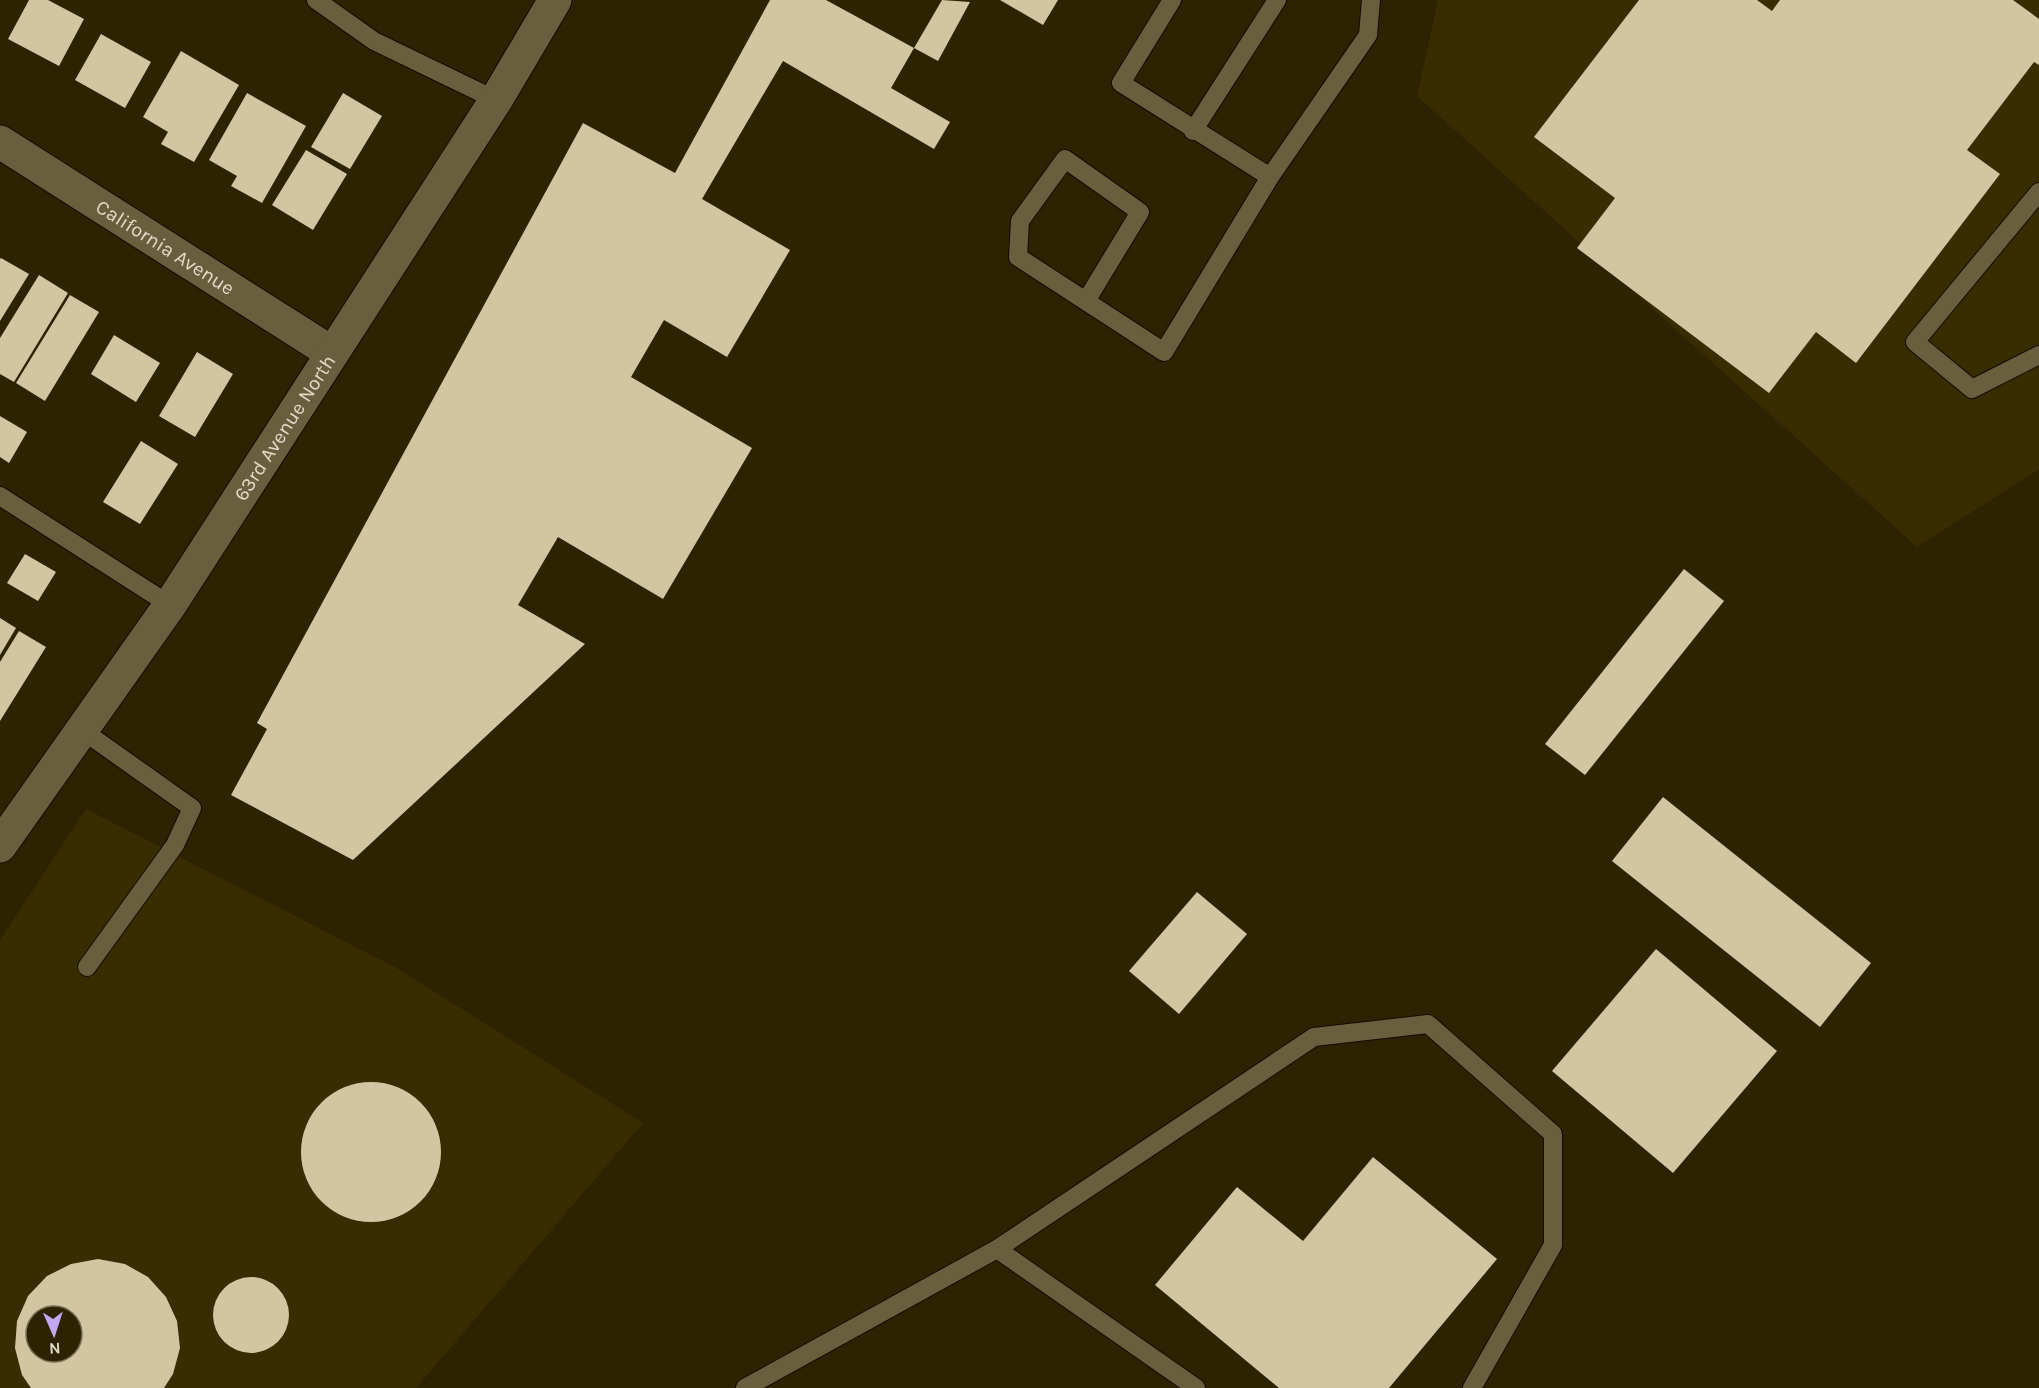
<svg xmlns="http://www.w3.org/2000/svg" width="2039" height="1388" font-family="Karla,sans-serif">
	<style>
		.built { fill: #382c01; fill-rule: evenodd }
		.building { fill: #d2c6a2; fill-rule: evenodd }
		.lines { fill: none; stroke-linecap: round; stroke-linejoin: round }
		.service-casing { stroke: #130c00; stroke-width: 20 }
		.minor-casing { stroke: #130c00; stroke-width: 35 }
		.tertiary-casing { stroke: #130c00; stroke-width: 35 }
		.service { stroke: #695e3e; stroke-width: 18 }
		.minor { stroke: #695e3e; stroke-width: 33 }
		.tertiary { stroke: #695e3e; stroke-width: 33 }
		.labels { text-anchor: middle; stroke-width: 6; stroke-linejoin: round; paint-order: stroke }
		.street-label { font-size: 20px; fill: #e0dac8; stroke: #2d2303 }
	</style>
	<rect width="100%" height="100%" fill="#2d2303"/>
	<!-- built -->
	<path class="built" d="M1438,0h601v469l-122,78 -500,-451z
		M86,809l309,158 248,156 -227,265h-416v-448zM36,1316h36v36h-36z"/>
	<!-- building -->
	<path class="building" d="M29,0h19l36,19 -25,47 -51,-27z
		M770,0h56l88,48 28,-48 28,2 -32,59 -24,-13 -23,40 59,34 -16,27 -151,-88 -81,138 88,51 -63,107 -63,-37 -33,57 121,71 -89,151 -105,-62 -40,68 67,39 -232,216 -122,-65 36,-66 -10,-6 326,-600 92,50z
		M1000,0h58l-15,25z
		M1639,0h118l15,11 8,-11h233l26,19v46l-5,-3 -67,88 33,24 -144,189 -40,-31 -47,61 -192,-145 38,-50 -81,-61z
		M101,34l50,28 -26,46 -50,-28z
		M181,51l58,34 -45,77 -33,-18 7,-12 -25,-15z
		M247,93l59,33 -44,77 -31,-17 6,-10 -28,-16z
		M343,93l39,23 -32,53 -39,-22z
		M306,150l41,24 -34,56 -41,-25z
		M1,258l28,16 -29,47v-62z
		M39,275l29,18 -54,89 -14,-8v-36z
		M70,295l29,17 -54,89 -29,-18z
		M114,335l46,28 -24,39 -45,-28z
		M197,352l36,22 -38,63 -36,-21z
		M0,416l27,16 -18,31 -9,-6z
		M141,441l37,23 -38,60 -37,-22z
		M25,554l31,18 -18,29 -31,-18z
		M1684,569l40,32 -139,174 -40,-31z
		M0,618l16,10 -16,27z
		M19,631l27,16 -46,74v-59z
		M1663,797l208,166 -51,64 -208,-166z
		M1197,892l50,42 -68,80 -50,-43z
		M1656,949l121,102 -104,122 -121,-102z
		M301 1152a70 70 0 1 1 140 0a70 70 0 1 1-140 0Z
		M1373,1157l124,102 -108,129h-110l-124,-103 82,-98 66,54z
		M98,1259l27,5 23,13 18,20 11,24 3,27 -7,26 -9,14h-133l-9,-13 -7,-27 2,-27 11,-25 19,-20 24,-12zM36,1316h36v36h-36z
		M213 1315a38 38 0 1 1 76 0a38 38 0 1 1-76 0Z"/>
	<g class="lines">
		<defs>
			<path id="service" d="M316,0l58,41 122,59
				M1172,0l-51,83 149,94 98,-142 3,-35
				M1193,131l84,-131
				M2039,192l-124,150 57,47 67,-34
				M1086,301l54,-89 -75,-53 -45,62 -2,36 146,95 106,-175
				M0,496l170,109
				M82,730l110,78 -17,37 -88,122
				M997,1249l199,139
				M745,1388l252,-139 317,-212 114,-13 125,110v111l-81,143"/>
			<g id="minor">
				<path id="s1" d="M0,142l332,211"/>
			</g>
			<g id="tertiary">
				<path id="s2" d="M0,846l170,-241 326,-505 59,-100"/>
			</g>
		</defs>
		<!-- service casing -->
		<use href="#service" class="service-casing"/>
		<!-- minor casing -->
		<use href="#minor" class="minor-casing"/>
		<!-- tertiary casing -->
		<use href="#tertiary" class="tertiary-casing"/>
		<!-- service -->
		<use href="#service" class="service"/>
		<!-- minor -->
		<use href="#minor" class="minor"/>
		<!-- tertiary -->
		<use href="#tertiary" class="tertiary"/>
	</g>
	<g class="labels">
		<!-- street labels -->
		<g class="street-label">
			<text dy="7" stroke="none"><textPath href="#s1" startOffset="196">California Avenue</textPath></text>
			<text dy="7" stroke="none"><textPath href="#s2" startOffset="506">63rd Avenue North</textPath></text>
		</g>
	</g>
	<!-- north arrow -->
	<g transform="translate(54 1334) rotate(177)"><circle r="28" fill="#2d2303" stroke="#756c52" stroke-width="1.5"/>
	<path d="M0-4.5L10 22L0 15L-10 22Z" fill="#c3a7f2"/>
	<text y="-9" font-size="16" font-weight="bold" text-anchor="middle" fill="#e0dac8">N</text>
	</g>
</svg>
